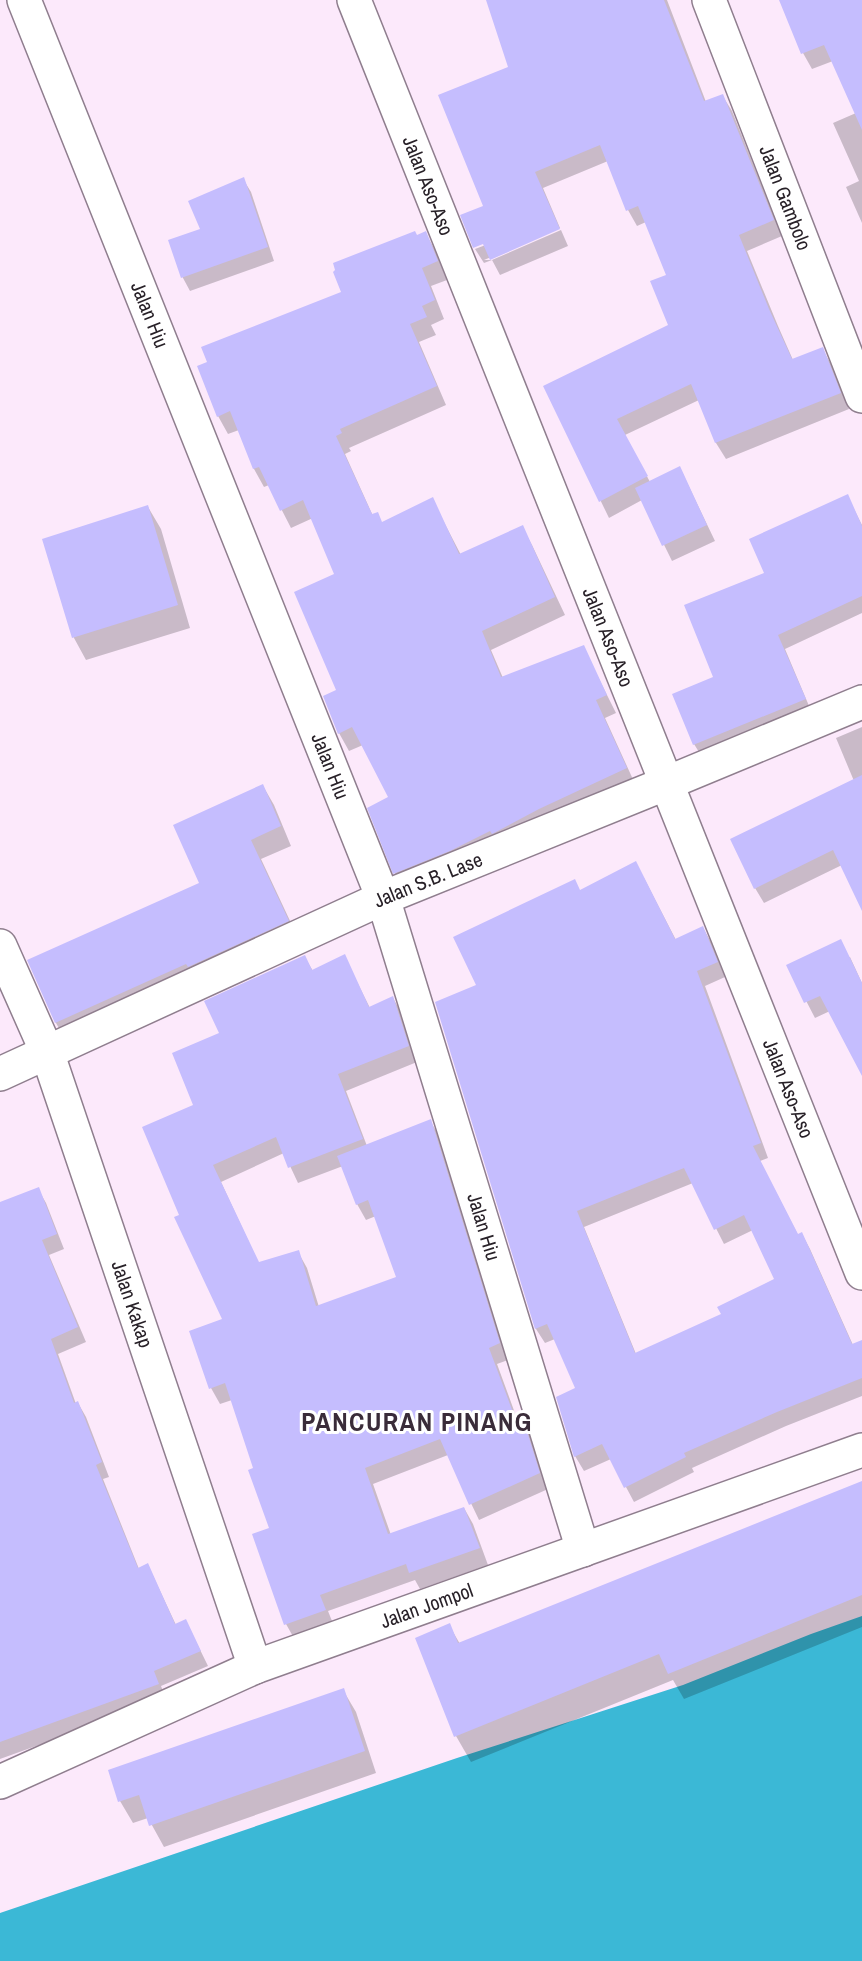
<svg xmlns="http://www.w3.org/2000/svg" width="862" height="1961" font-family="'Archivo Narrow',sans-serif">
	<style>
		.water { fill: #3bb8d6 }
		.shadow { fill: #0003; fill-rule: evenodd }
		.building { fill: #c5bdfe; fill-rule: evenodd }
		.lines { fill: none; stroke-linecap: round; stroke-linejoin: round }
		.minor-casing { stroke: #8f7e8e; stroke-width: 36 }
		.tertiary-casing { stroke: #8f7e8e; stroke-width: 36 }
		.minor { stroke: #fff; stroke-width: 33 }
		.tertiary { stroke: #fff; stroke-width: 33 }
		.labels { text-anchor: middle; stroke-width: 6; stroke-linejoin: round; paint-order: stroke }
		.street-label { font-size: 20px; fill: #282128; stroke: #fff }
		.district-label { font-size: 26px; font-weight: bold; letter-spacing: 1.5px; fill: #3a2c39; stroke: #fff }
	</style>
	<rect width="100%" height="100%" fill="#fce9fb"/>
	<!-- water -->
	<path class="water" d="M862,1616v345h-862v-48l457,-155 226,-73 128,-51z"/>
	<!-- shadow -->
	<path class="shadow" d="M500,0h167l39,102 16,-7 10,16 50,125 -35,15 31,75 15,34 29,-11 9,15 18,45 -123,50 -10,-16 -17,-43 -74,35 25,47 30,-14 35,73 -43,20 -30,-61 -33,18 -64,-132 125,-61 -2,-50 -22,-53 -9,4 -9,-16 -20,-49 -65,27 17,40 -76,32h8l-8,3 -9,-14 16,-6 -7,-37 25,-138z
		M781,0h81v223l-16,-36 13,-6 -26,-58 23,-10 -23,-52 -21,8 -9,-16z
		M243,179l8,13 23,69 -84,30 -7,-13 -13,-37 32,-11z
		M561,230l7,16 -68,29 -8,-15z
		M425,232l10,18 12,30 -16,6 13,33 -13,6 5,10 -17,7 27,63 -97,43 2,3 -6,3 28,62 9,7 50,-24 29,56 61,-28 10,18 33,70 -74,35 12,28 80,-31 33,66 -11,5 31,68 -231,105 -10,-18 -5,-75 -27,-53 -14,6 -10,-18 -3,-158 -23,-57 -22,10 -22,-43 -5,2 -10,-18 -15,-39 -11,4 -10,-18 125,-123 74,-57z
		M847,495l15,30v88l-77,36 27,64 -110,44 -8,-13 21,-66 51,-104z
		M148,507l13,22 29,99 -104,32 -12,-22 -30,-98z
		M862,727v68l-8,-14 -18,-43z
		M263,786l11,19 17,41 -30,13 38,81 -232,102 -11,-19 -27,-62 172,-78z
		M862,827v65l-20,-27 -78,38 -9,-15z
		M644,878l32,62 27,-12 8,14 14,35 -20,9 63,172 -8,3 38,74 4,-1 8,15 43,96 9,-4v55l-76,30 -94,42 2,4 -60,30 -23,-43 -27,12 -9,-15 -18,-59 20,-8 -22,-50 -10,4 -9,-14 -100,-326 42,-17 102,-95zM693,1183l31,61 29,-14 23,50 -53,35 -87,39 -52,-127z
		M304,956l9,15 31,-15 26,52 23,-10 9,16 15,48 -71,29 21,55 63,-25 10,16 68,223 -11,4 19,52 4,-2 10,16 18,59 -69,31 -31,-65 -75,29 18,51 73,-27 9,16 15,41 -68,24 -5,-9 -87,31 6,15 -39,14 -9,-16 -15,-95 -16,-60 -23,-69 -12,4 -9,-16 13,-68 -43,-104 14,-110 26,-72zM284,1153l14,30 45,-17 14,38 9,16 10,-4 22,62 -79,29 -12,-39 -9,-16 -39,12 -38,-82z
		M850,957l12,26v75l-32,-47 -15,7 -27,-52z
		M38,1189l8,14 18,46 -15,6 37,87 -28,12 18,50 2,-1 8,14 23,60 -6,2 36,90 9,-4 28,60 10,-4 22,45 -47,20 5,13 -166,60v-556z
		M862,1483v144l-178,72 -11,-19 -202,82 -15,-26 -7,-111 11,19z
		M343,1690l13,22 20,61 -212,74 -16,-29 -15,5 -13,-22z"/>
	<!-- building -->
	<path class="building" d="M486,0h178l40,101 19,-7 51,126 -35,15 30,74 23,50 31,-12 18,46 -126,50 -24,-59 -74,35 31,57 -49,26 -56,-116 125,-61 -18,-44 16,-6 -28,-69 -12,5 -26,-66 -65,27 25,57 -70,31 -7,-16 -10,4 -13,-33 23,-9 -45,-111 70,-28z
		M779,0h83v130l-38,-85 -23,9z
		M244,177l24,70 -87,31 -13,-38 32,-11 -12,-28z
		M415,231l2,4 9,-4 12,30 -16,7 13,32 -13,6 5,11 -17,7 27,62 -97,43 2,4 -6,3 36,78 6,-2 4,10 51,-25 26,57 64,-29 32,72 -73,34 19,46 83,-32 23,50 -11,5 31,68 -88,41 -47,25 -2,-3 -40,20 -57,23 -26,-66 21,-11 -36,-70 -14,7 -15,-38 13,-6 -42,-98 40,-18 -31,-74 -23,11 -21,-44 -6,2 -23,-58 -13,6 -20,-51 10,-4 -6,-15 140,-55 -8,-20 2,-2 -2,-7z
		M680,466l27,59 -45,21 -27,-58z
		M848,494l14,32v70l-84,39 28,64 -113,46 -21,-51 41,-17 -29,-72 80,-32 -15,-34z
		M148,505l30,100 -106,33 -30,-99z
		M862,775v136l-29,-61 -79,39 -24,-50z
		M263,784l18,42 -30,14 38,81 -101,46 -2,-3 -131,59 -28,-63 172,-77 -26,-58z
		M636,861l39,78 28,-13 15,36 -21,9 64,172 -8,3 45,88 4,-2 50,112 10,-4v38l-85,34 -93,41 2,4 -62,31 -22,-44 -28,13 -18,-60 19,-9 -28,-64 -12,5 -100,-327 41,-17 -23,-48 122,-58 5,11zM684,1168l30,62 30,-15 30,64 -57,28 4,7 -86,39 -58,-142z
		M841,939l21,44v93l-42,-80 -16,7 -18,-38z
		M345,954l24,53 24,-11 16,50 -71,28 25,65 -75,29 -12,-31 -63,28 46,97 40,-12 17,56 80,-29 -28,-77 -12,5 -19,-49 94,-37 69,224 -11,5 25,67 7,-3 19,61 -71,32 -29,-66 -75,29 23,66 76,-27 16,41 -71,25 -3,-9 -86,31 6,15 -42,15 -32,-91 17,-6 -21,-58 5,-2 -28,-85 -16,6 -20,-58 33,-12 -48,-102 5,-2 -37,-88 51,-22 -21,-52 47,-20 -15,-32 101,-46 7,15z
		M39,1187l18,47 -15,6 36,87 -27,12 23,64 4,-2 24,61 -6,3 42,103 10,-5 27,61 11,-5 15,32 -47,20 5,13 -159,58v-540z
		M862,1481v114l-194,79 -9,-20 -205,83 -39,-99 35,-15 8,20z
		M344,1688l21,63 -216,75 -10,-31 -21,7 -10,-32z"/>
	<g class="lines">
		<defs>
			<g id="minor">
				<path id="s1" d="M24,0l359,898 200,652"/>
				<path id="s2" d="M354,0l508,1273"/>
				<path id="s3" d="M709,0l153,396"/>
				<path id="s4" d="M0,946l47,106 208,615"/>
				<path id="s5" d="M0,1074l383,-176 284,-115 195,-81"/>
			</g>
			<g id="tertiary">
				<path id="s6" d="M0,1782l255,-115 607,-217"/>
			</g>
		</defs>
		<!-- minor casing -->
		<use href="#minor" class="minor-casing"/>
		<!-- tertiary casing -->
		<use href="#tertiary" class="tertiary-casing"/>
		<!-- minor -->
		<use href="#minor" class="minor"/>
		<!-- tertiary -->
		<use href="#tertiary" class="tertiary"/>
	</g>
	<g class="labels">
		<!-- street labels -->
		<g class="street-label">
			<text dy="7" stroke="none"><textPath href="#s2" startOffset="200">Jalan Aso-Aso</textPath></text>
			<text dy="7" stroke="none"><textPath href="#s3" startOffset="212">Jalan Gambolo</textPath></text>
			<text dy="7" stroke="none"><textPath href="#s1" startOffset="339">Jalan Hiu</textPath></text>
			<text dy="7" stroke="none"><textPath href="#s2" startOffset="686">Jalan Aso-Aso</textPath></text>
			<text dy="7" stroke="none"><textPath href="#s1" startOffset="825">Jalan Hiu</textPath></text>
			<text dy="7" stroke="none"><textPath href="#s5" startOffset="470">Jalan S.B. Lase</textPath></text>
			<text dy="7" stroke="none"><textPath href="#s2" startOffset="1172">Jalan Aso-Aso</textPath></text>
			<text dy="7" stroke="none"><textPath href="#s1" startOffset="1311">Jalan Hiu</textPath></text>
			<text dy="7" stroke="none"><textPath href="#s4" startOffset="382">Jalan Kakap</textPath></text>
			<text dy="7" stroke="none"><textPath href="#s6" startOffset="462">Jalan Jompol</textPath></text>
		</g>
		<!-- district labels -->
		<g class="district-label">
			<text x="417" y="1431">PANCURAN PINANG</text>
		</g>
	</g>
</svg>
